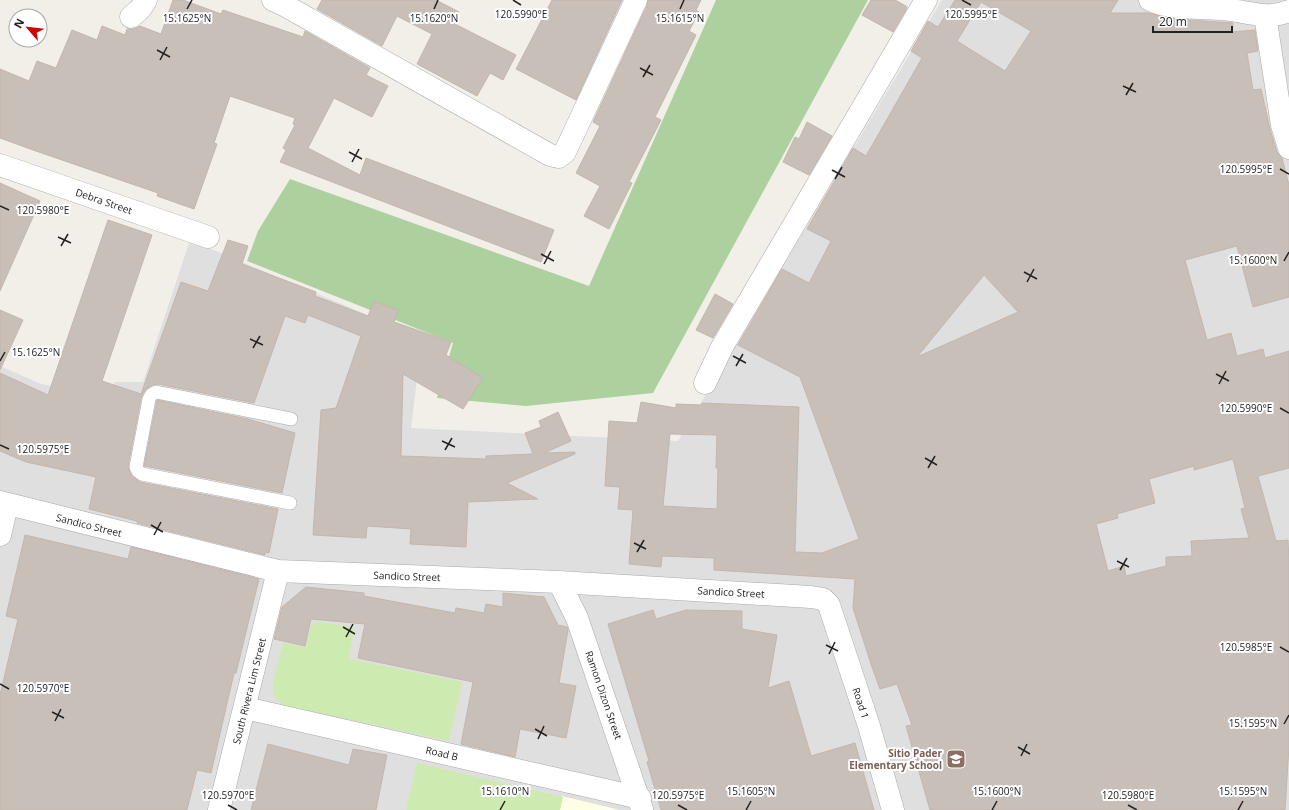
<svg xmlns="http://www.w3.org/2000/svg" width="1289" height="810" font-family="'Open Sans',sans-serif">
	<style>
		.residential { fill: #e0dfdf }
		.education { fill: #ffffe5 }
		.grass { fill: #cdebb0 }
		.forest { fill: #add19e }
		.building { fill: #c7bfb8; stroke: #c4b6ab; fill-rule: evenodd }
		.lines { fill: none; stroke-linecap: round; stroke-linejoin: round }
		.lane-casing { stroke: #a9a9a9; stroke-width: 14 }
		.street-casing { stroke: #a9a9a9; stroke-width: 23 }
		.lane { stroke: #fff; stroke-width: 13 }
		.street { stroke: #fff; stroke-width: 22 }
		.ticks { fill: none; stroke: #222; stroke-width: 1.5 }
		.labels { text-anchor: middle; stroke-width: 4; stroke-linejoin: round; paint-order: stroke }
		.street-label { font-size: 10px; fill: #222; stroke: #fff }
		.education-label { font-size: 10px; font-weight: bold; fill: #785e54; stroke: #fff; text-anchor: end }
		.ticks-label { font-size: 10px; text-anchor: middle; fill: #222; stroke: #fff; stroke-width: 4; stroke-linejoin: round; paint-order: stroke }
	</style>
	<rect width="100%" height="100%" fill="#f2efe9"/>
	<!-- residential -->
	<path class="residential" d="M942,0h347v810h-1289v-444l41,18 70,14 3,-16h29l47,-142 232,98 -11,90 267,13z"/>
	<!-- education -->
	<path class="education" d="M562,796l58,14h-61z"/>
	<!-- grass -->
	<path class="grass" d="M318,622l36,5 -5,32 113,23 -13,59 -163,-35c-5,-3 -10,-6 -12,-11 -4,-9 6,-41 9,-52l23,4 5,-22z
		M417,763l146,34 -3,13h-154z"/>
	<!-- forest -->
	<path class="forest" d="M716,0h152l-215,393 -127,13 -89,-8 16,-55 -206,-82 11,-30 32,-52 299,107z"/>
	<!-- building -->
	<path class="building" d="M173,0h10l38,14 2,-4 80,27 2,-6 65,37 -4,7 22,11 -16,31 -38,-19 -26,50 52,27 6,-17 188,72 -13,32 -261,-100 6,-12 -3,-2 12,-23 -2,-1 2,-6 -65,-22 -16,47 3,1 -23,65 -37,-13 1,-3 -125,-43 -33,-12v-69l29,12 8,-20 19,7 16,-38 25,10 5,-14 23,9 2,-6h7l6,-3 21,8z
		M322,0h114l23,12 -6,11 63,32 -13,25 -13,-7 -13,23 -60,-32 15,-30 -35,-18 -15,30 -65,-37z
		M552,0h70l-46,100 -60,-31z
		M648,0h53l-5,10 3,2 -10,19 7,4 -41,82 6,3 -32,62 3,1 -23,46 -25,-13 16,-30 -24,-13 24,-47 -7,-4 54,-117z
		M871,0h24l11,6 1,2 -14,24 -31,-17z
		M955,0h163l-8,13h38l27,6 58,4 -1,9 23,-2 3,21 -11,2 6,37 8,-1 9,40 7,23 5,6 7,27v112l-36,10 -16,-61 -52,14 22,80 24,-7 6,23 26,-7 2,9 24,-7v117l-31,8 18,65 12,-1 1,21v185l-4,64h-355l-24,-84 6,-1 -15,-41 -17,5 -8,-22 -19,-59 2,-29 -141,-9v-12l-52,-2 -1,11 -32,-3 4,-54 -15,-1 2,-22 -15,-1 4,-65 28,2 4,-21 35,6v-4l26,1v-2l97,4 -4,145 27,1 37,-14 -59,-162 -62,-32 44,-76 27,14 22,-42 -24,-12 46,-81 13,8 56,-98 -11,-7 17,-30 10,6zM981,2l50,29 -26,40 -48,-30zM984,275l34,37 -101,45zM670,434l47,1 -1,33h2l-1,41 -54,-3zM1233,459l12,49 -4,1 8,29 -58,3 1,15 -26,1v9l-40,10 -2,-10 -16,5 -12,-47 22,-6 -1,-4 38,-11 -6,-24 45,-13v4z
		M807,122l25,14 -23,39 -26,-13 12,-25 4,2z
		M0,183l40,18 -40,90z
		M108,220l44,15 -50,146 39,13 40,-112 27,9 20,-51 20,6 -6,18 74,28 -1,4 53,20 6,-15 24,9 -4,12 57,20 -5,13 37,23 -20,31 -60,-35 -2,82 85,3v-3l47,-2 -8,-21 16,-6 -2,-6 19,-9 13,29 -27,12 31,-1v2l-68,29 31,16 -70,3 -2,45 -56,-3 1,-15 -44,-3 -1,12 -53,-3 8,-125 15,-2 25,-72 -53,-21 -3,8 -20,-7 -31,87 -96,-19 -6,1 -7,5 -4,8 -13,68 3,9 9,7 138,27 -9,44 -4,-1v3l-128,-32v-2l-48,-12 7,-32 -70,-15 -26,-11v-78l48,22z
		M715,294l18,10 -20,34 -17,-8z
		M0,310l23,10 -23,50z
		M157,400l91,19 47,14 -13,60 -137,-27h-1z
		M25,535l103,24 3,-12 128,32 -23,94h-2l-23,100 -14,-3 -10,40h-187v-115l18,-76 -12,-3z
		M306,587l58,6v3l91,17 1,-5 28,5 2,-9 17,3v-14l41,4 14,28 9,2 1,3 -9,53 17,3 -10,52 -46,-9 -5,28 -54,-13 12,-62 -115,-24 7,-34 -54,-5 -6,27 -31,-7 8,-32z
		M653,610l3,9 30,-9 56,1v18l35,6 -9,53 21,-7 22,75 44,-13 19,67h-213l-14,-48 2,-1 -8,-27 -33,-110z
		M268,744l81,21 4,-16 34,6 -11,55h-125z"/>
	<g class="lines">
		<defs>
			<path id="lane" d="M290,503l-148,-29 -4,-3 -2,-4 13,-68 3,-5 4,-2 135,27"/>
			<path id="street" d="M273,0l11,5 266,150 9,2 6,-5 71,-152
				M1150,0c22,10 49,7 71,9 15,1 29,5 43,6 9,1 17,-1 25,-4
				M1265,15l17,110 7,23
				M131,17l10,-9 5,-8
				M0,165l208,72
				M705,383l17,-36 204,-347
				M0,502l278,69 281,11 252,15 12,2 6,6 40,121 24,84
				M0,535l7,-30
				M559,582l18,36 65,191
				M245,708l395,90
				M219,810l59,-239"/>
		</defs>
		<!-- lane casing -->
		<use href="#lane" class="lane-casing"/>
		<!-- street casing -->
		<use href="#street" class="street-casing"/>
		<!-- lane -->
		<use href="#lane" class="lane"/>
		<!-- street -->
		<use href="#street" class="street"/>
	</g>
	<!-- ticks -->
	<path class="ticks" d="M513,0l8,5M962,0l9,5M187,9l5,-9M434,9l4,-9M680,9l4,-9M157,50l13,7M160,60l7,-13M640,68l13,7M643,77l7,-12M1123,86l13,6M1126,95l7,-12M349,152l13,7M352,162l7,-13M1280,169l9,5M832,170l13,7M835,179l7,-12M0,206l9,4M58,237l13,6M61,246l7,-12M541,254l13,7M1284,261l5,-9M544,264l7,-13M1024,272l13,7M1027,282l7,-13M250,339l13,6M253,348l7,-12M733,356l13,7M0,361l5,-9M736,366l7,-12M1216,374l13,7M1219,384l7,-13M1280,408l9,5M442,441l13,6M0,445l9,4M445,450l7,-12M925,458l12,7M928,468l7,-12M151,525l12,7M154,535l7,-13M634,543l12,6M637,552l7,-12M1117,561l12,6M1120,570l7,-12M343,627l12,7M346,637l7,-13M826,645l12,6M1280,647l9,5M829,654l6,-12M0,684l9,5M52,712l12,6M55,721l6,-12M1284,724l5,-9M535,729l12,7M538,739l6,-13M1018,747l12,7M1021,756l6,-12M228,805l9,5M678,805l9,5M1128,805l9,5M500,810l5,-9M746,810l5,-9M992,810l5,-9M1238,810l5,-9"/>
	<!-- icons -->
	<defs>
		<symbol id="school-square" viewBox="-11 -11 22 22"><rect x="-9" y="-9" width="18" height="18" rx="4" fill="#8d6e63" stroke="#fff"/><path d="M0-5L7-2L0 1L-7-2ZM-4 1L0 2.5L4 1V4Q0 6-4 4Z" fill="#fff"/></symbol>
	</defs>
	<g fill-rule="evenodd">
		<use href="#school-square" x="945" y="748" width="22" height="22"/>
	</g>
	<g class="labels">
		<!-- street labels -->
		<g class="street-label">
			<text transform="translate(104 201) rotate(19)" y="4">Debra Street</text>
			<text transform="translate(89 525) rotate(14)" y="4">Sandico Street</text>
			<text transform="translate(407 576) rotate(2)" y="4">Sandico Street</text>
			<text transform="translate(731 592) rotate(3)" y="4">Sandico Street</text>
			<text transform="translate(249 691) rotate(-76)" y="4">South Rivera Lim Street</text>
			<text transform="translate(604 695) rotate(71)" y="4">Ramon Dizon Street</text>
			<text transform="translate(861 703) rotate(72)" y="4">Road 1</text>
			<text transform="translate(442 753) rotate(13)" y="4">Road B</text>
		</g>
		<!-- education labels -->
		<g class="education-label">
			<text x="942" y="757">Sitio Pader<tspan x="942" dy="12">Elementary School</tspan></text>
		</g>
	</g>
	<g class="ticks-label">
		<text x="521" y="18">120.5990°E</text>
		<text x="971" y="18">120.5995°E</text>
		<text x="187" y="22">15.1625°N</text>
		<text x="434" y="22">15.1620°N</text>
		<text x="680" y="22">15.1615°N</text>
		<text x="1246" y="173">120.5995°E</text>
		<text x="43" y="214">120.5980°E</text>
		<text x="1253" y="264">15.1600°N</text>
		<text x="36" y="356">15.1625°N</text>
		<text x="1246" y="412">120.5990°E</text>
		<text x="43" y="453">120.5975°E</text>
		<text x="1246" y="651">120.5985°E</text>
		<text x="43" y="692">120.5970°E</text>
		<text x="1253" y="727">15.1595°N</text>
		<text x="505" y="795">15.1610°N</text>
		<text x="751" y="795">15.1605°N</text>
		<text x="997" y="795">15.1600°N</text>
		<text x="1243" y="795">15.1595°N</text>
		<text x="228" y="799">120.5970°E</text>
		<text x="678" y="799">120.5975°E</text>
		<text x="1128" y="799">120.5980°E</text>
	</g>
	<!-- north arrow -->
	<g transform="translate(28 28) rotate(298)"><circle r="19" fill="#ffffff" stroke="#a7a7a7"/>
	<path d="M0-3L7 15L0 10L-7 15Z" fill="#d40000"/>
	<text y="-6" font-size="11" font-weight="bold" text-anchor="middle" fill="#222222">N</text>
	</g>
	<!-- scale -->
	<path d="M1153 26v6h79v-6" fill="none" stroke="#222222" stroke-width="2"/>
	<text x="1159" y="26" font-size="12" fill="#222222" stroke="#ffffff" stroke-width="3" paint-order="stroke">20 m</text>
</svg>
